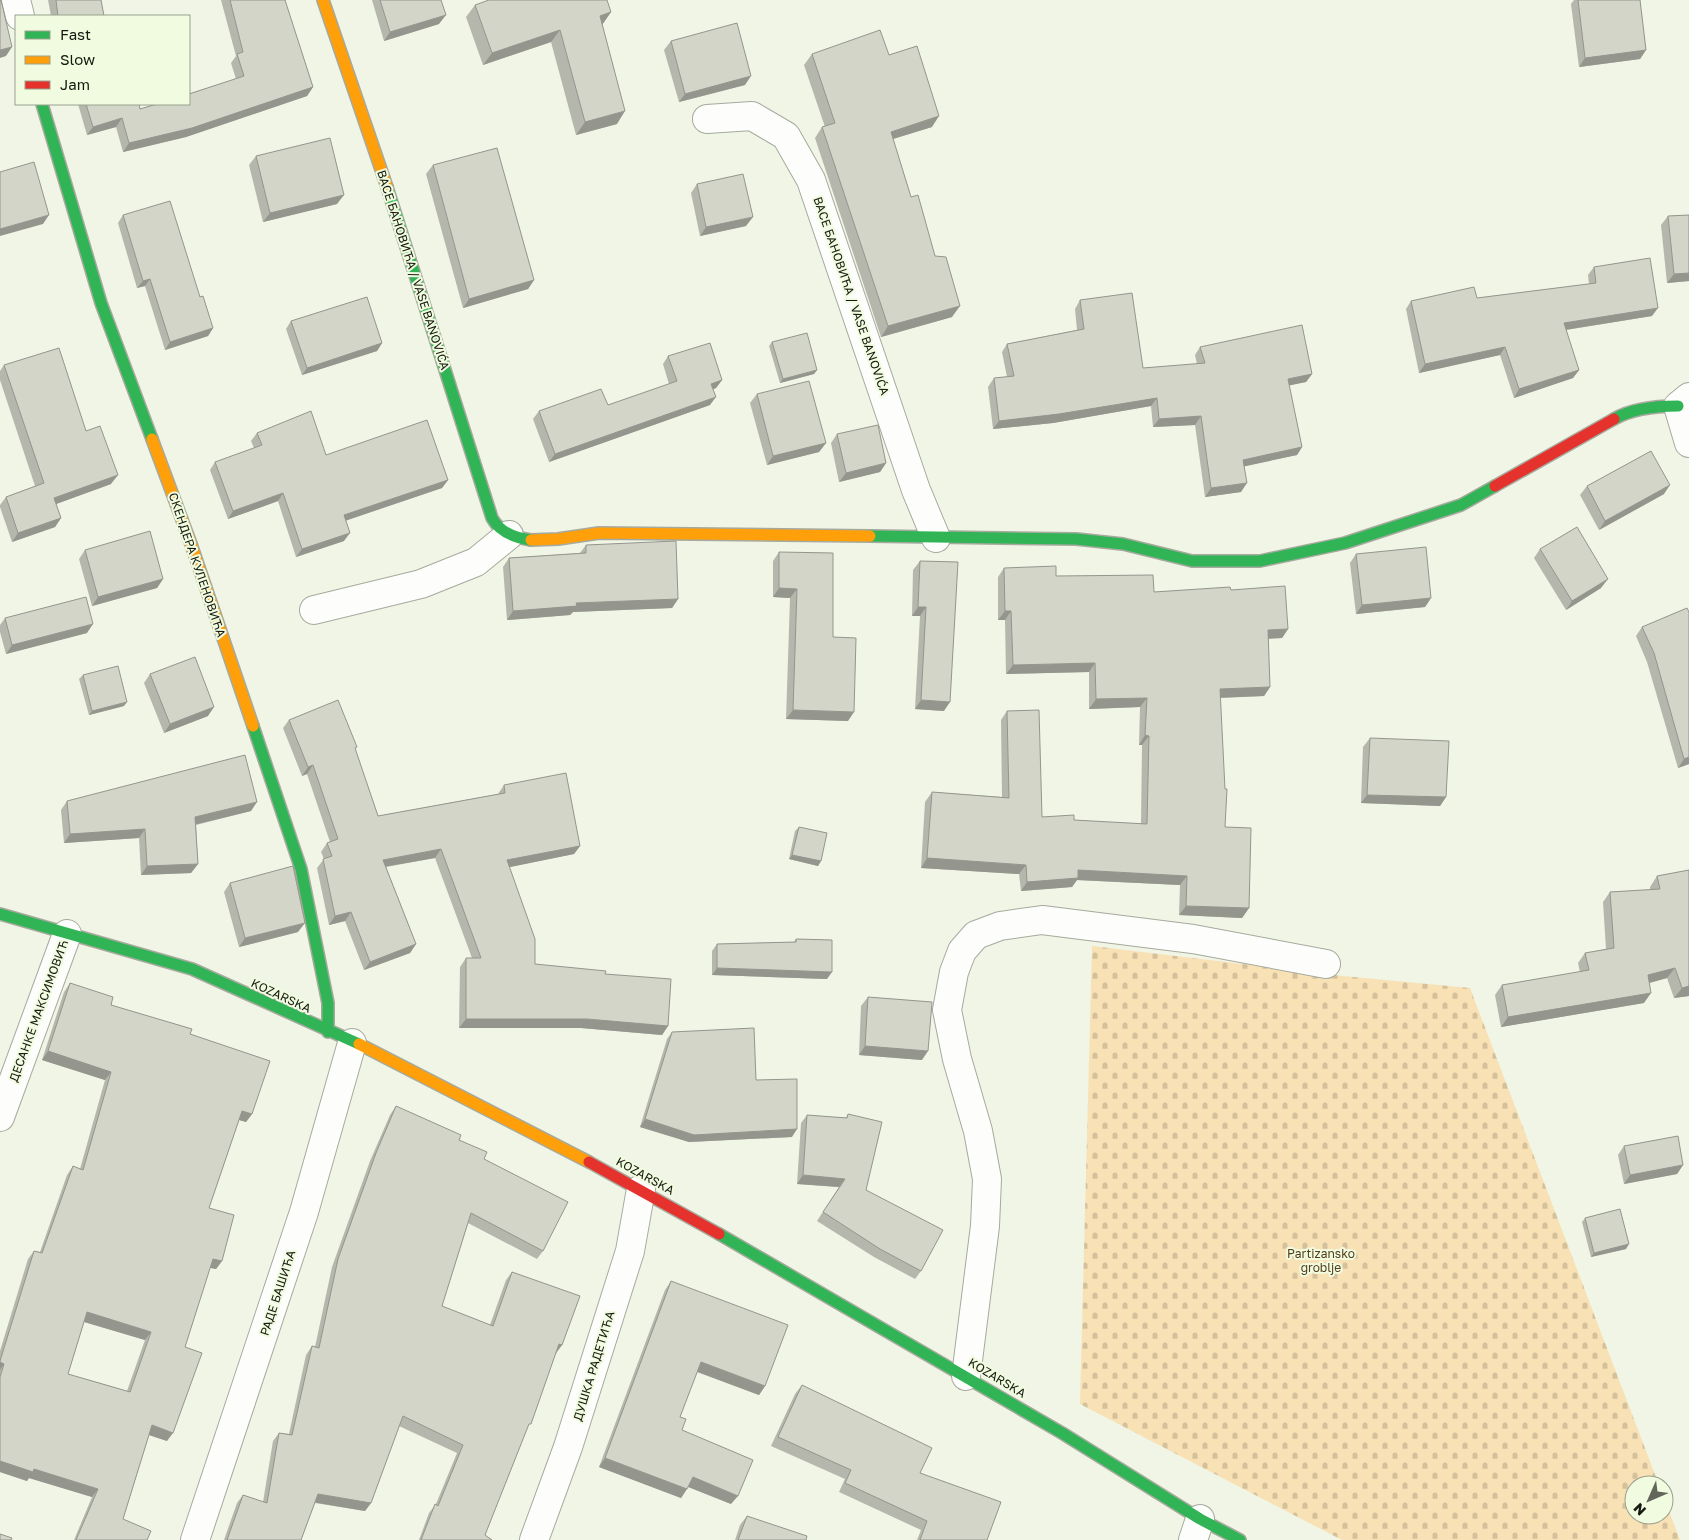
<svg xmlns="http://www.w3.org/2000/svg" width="1689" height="1540" font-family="'Golos Text',sans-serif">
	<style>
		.cemetery { fill: url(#cemetery-stones) }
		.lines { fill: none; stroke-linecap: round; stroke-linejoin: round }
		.street-casing { stroke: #a6aa9e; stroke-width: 30 }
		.fast-casing { stroke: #a6aa9e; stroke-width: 14 }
		.slow-casing { stroke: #a6aa9e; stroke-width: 14 }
		.jam-casing { stroke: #a6aa9e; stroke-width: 14 }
		.street { stroke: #fdfefb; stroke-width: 28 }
		.fast { stroke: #30b455; stroke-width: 11 }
		.slow { stroke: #ff9f0a; stroke-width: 11 }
		.jam { stroke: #e5322d; stroke-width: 11 }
		.wall { fill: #b5b7ad; fill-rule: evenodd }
		.shaded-wall { fill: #94958d }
		.building { fill: #d3d5c9; stroke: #94958d; fill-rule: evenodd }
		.labels { text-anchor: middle; stroke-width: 4; stroke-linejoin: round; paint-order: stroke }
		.street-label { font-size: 12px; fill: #161910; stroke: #f1fbe0 }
		.park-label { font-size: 12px; fill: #533d1a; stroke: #f1fbe0 }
	</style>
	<defs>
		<pattern id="cemetery-stones" width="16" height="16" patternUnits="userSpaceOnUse" patternTransform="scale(1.25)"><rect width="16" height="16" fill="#f8e1b5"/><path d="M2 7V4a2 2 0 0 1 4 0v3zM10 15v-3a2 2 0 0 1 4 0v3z" fill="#d4c09b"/></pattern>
	</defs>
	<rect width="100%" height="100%" fill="#f0f5e6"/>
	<!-- cemetery -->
	<path class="cemetery" d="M1092,946l251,30 127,12 189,497h-25v30h30v-17l16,42h-338l-262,-136z"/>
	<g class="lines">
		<defs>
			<path id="street" d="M16,0l4,16
				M707,119l45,-3 34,20 25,44 105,310 20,48
				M1689,397l-11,9 11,37
				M314,610l107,-26 55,-22 33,-27
				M0,1117l67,-183
				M966,1376l19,-150 2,-47 -9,-48 -21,-72 -10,-49 7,-38 8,-21 14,-16 24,-9 42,-6 151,19 133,25
				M195,1540l109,-328 48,-169
				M534,1540l34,-93 62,-196 11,-62
				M1193,1540l7,-21"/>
			<path id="fast" d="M42,104l59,199 51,136
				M387,187l105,331c8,15 24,20 39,22
				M1614,419c19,-11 43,-13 64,-13
				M870,536l206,3 47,5 69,17h68l85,-18 116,-38 34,-19
				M253,726l48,143 27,134v29
				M0,914l192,55 167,75
				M719,1234l343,199 138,86 40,21"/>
			<path id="slow" d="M323,0l64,187
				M152,439l39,105 62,182
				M531,540l27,-1 41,-6 271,3
				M359,1044l230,118"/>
			<path id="jam" d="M1495,486l119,-67
				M589,1162l130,72"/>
		</defs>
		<!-- street casing -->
		<use href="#street" class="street-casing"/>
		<!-- fast casing -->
		<use href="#fast" class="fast-casing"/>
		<!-- slow casing -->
		<use href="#slow" class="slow-casing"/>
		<!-- jam casing -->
		<use href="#jam" class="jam-casing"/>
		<!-- street -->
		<use href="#street" class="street"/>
		<!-- fast -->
		<use href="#fast" class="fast"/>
		<!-- slow -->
		<use href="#slow" class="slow"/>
		<!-- jam -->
		<use href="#jam" class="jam"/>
	</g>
	<!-- wall -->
	<path class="wall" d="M48,0h53l3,16h-53z
		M221,0h65l-1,1 28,86 -6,9 -121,41 -63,15 -7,-25 -29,8 -9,-31h61l1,5 96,-30 -5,-16 5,-7z
		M372,0h69l-2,24 -55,17z
		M1574,0h66l6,50 -6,9 -61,8 -8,-63z
		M475,5l136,7 -9,13 15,99 -41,11 -25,-93 -68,23 -17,-48z
		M671,41l74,44 -66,17 -15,-52z
		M812,54l77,1 43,72 -39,12 18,58 24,59 17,61 -71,20 -66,-199 7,-11h3l-21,-62z
		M256,156l81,48 -74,18 -14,-57z
		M433,165l101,115 -6,9 -65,19 -37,-134z
		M697,184l49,42 -46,10 -9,-43z
		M123,215l77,82 13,31 -5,8 -43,14 -20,-64 -8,2 -19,-65z
		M1689,215v66l-22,2 -6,-58 7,-9z
		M1594,267l58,49 -86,14 13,40 -6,8 -59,20 -14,-43 -81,18 -13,-64 5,-8 66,-3 112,-14 -1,-9z
		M1080,300l63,68 54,-4 -2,-9 5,-8 112,27 -6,8 -17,3 13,62 -5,8 -53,11 -3,26 -36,5 -10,-72 -42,2 -2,-21 -98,17 -60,6 -5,-42 6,-9 13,-1 -5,-25 5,-8 70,-14 -2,-21z
		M291,321l91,22 -5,8 -75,24 -16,-46z
		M772,342l45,28 -3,4 -34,9 -11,-37z
		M668,356l54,24 -6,8 -3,1 -3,16 -161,57 -16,-43 6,-8 69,-6 61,-21 -6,-20z
		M4,365l82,66 25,53 -55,20 5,14 -6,9 -43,15 -12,-35v-2l6,-8 29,-11 -35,-106v-9z
		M757,394l69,49 -7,9 -52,13 -17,-62z
		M257,433l69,22 122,25 -6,8 -96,32 -2,21 -48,16 -18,-56 -50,18 -18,-49 5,-8 39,-14 -3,-7z
		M837,434l49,29 -6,9 -41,10 -8,-39z
		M1587,486l77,8 -65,36 -19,-35z
		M586,545l92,54 -6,9 -99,4 -3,3 -63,5 -4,-53 6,-9 71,-5z
		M1540,549l61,39 -35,22 -32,-52z
		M85,550l78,29 -6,9 -65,18 -13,-47z
		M779,552l54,85 15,84 -62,-2 4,-121 -17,-1v-36z
		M1356,554l75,44 -6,9 -69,7 -6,-51z
		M920,561l24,150 -29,-2 5,-93h-8l1,-46z
		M1004,568l150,24 77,-2 57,39 -6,9 -14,1 2,48 -6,9 -44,2 5,129 24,81 -7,10 -63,-3 1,-30 -103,-5 -5,7 -51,4 -2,-17 -98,-6 4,-66 7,-10 70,5 -1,-77 6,-9 35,106 32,3 67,4 1,-79h-3l1,-38 -51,2v-37l-83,2 -1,-54h-7v-43z
		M1689,612v152l-11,4 -31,-106 -11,-26 6,-9z
		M5,618l82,15 -81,21 -6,-22v-7z
		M150,674l58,42 -44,17 -20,-50z
		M83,675l41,31 -35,9 -10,-36z
		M289,720l66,30 23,66 120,-22 6,-9 76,61 -6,8 -65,13 26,97 70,10 63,52 -6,9 -81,-7h-122l1,-61 6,-9h6l-37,-100 -49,9 30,77 -6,9 -46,17 -19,-49 -16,4 -12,-57 7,-9 -3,-7 6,-9 3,-1 -23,-68 -5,2 -19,-48z
		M1370,738l76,59 -6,9 -79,-3 2,-56z
		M67,801l184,10 -55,14 2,39 -7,9 -50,2 -2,-37 -75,5 -3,-33z
		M799,827l22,34 -3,5 -29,-7 6,-28z
		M1689,870v126l-15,2 -7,-20 -17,5 -6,20 -143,24 -6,-32 7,-10 78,-13 -2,-9 7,-10 21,-4 -3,-47 7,-10 40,-2v-3l7,-11z
		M230,883l68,49 -59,15 -15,-55z
		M796,939l31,40 -115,-4v-24l5,-7 77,-2z
		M70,983l41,22 79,29 62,80 -6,8 -7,-2 -30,88 13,53 -6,8 -6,-1 -25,79 -18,94 -18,-6 -26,84 24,21h-73l18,-43 -63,-19 -2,3 -27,-9v-121l28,-92 6,-8 6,1 27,-77 6,-9 7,3 25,-89 -63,-20 22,-68zM84,1322l61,18 -18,51 -59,-17z
		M868,997l54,63 -63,-5 2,-49z
		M672,1032l84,48 36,57 -103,5 -49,-15 27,-88z
		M396,1106l63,34 25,19 59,92 -6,8 -69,-36 -26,83 48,19 16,-45 6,-8 50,73 -6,8 -31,79 -40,103 7,5h-73l10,-27 7,-9 21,-51 -58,-27 -28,77 -6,8 -50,-8 -14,37h-77l13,-37 6,-8 20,7 10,-61 6,-8 10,1 17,-79 6,-9 3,1 17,-80 38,-106 20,-46z
		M848,1114l18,76 55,81 -6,8 -41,-22 -57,-36 22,-34 -42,-3 4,-61 6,-8 39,3z
		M1624,1146l59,19 -6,9 -53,10 -6,-29z
		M1585,1218l41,31 -35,8 -9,-35z
		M671,1281l94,105 -6,9 -62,-23 -17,45 2,13 49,74 -43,-17 -7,11 -82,-31 66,-177z
		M802,1385l118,88 67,67h-70l4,-10 -82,-38 6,-13 -74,-33 24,-52z
		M747,1516l59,24h-71l5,-15z"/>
	<!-- shaded-wall -->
	<path class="shaded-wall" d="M611,12l-9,13 -2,-9z
		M446,15l-7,9 -55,17 6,-9z
		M560,30l-9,12 -68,23 9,-12z
		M12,47l-6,9 -6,2v-8z
		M1646,50l-6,9 -61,8 6,-9z
		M751,76l-6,9 -66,17 6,-8z
		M313,87l-6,9 -121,41 -63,15 6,-9z
		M625,111l-8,13 -41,11 9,-13z
		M939,116l-7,11 -49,15 8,-10z
		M122,118l-6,9 -29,8 6,-8z
		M344,195l-7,9 -74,18 7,-9z
		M49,215l-6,9 -43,12v-7z
		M753,217l-7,9 -46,10 6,-9z
		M1689,273v8l-22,2 7,-9z
		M150,279l-5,7 -8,2 6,-7z
		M534,280l-6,9 -65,19 6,-9z
		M960,306l-8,11 -71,20 7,-11z
		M1658,308l-6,8 -94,15 6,-8z
		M213,328l-5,8 -43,14 5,-8z
		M382,343l-5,8 -75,24 5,-7z
		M1505,347l-5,8 -81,18 6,-9z
		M817,370l-3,4 -34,9 3,-4z
		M1579,370l-6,8 -59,20 5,-9z
		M1312,374l-6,8 -24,5 6,-8z
		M722,380l-6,8 -10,4 5,-8z
		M716,397l-6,8 -161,57 6,-8z
		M1157,398l-6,8 -98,17 -60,6 6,-8z
		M1201,416l-6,9 -42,2 6,-8z
		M826,443l-7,9 -52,13 6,-9z
		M1302,447l-5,8 -60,13 6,-8z
		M886,463l-6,9 -41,10 7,-9z
		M118,475l-7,9 -63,23 6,-9z
		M448,480l-6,8 -103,35 5,-8z
		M1247,483l-6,9 -36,5 6,-9z
		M1670,485l-6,9 -65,36 6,-9z
		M283,493l-5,8 -50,18 5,-8z
		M61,518l-6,9 -43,15 6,-9z
		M350,533l-6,8 -48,16 6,-8z
		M163,579l-6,9 -65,18 6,-9z
		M1608,579l-7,9 -35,22 6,-9z
		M779,588l18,1 -7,9 -17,-1z
		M1431,598l-6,9 -69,7 6,-9z
		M678,599l-6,9 -99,4 -3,3 -63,5 6,-9 63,-8z
		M918,607h8l-6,9h-8z
		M1005,611h6l-6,9h-7z
		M93,624l-6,9 -81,21 6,-9z
		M1288,629l-6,9 -21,1 7,-9z
		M1095,663l-6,9 -83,2 7,-9z
		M1270,687l-6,9 -51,2 7,-9z
		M1147,698l-7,9 -51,2 7,-10z
		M921,700l29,2 -6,9 -29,-2z
		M127,702l-3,4 -35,9 3,-4z
		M214,707l-6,9 -44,17 6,-9z
		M793,710l61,2 -6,9 -62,-2z
		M1145,735l4,1 -7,9h-3z
		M1689,757v7l-11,4 6,-9z
		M313,765l-6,9 -5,2 6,-9z
		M1367,795l79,2 -6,9 -79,-3z
		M257,802l-6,9 -62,15 6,-9z
		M145,829l-6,9 -75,5 6,-9z
		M580,846l-6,8 -74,15 7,-9z
		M441,849l-6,9 -58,10 6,-8z
		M792,855l29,6 -3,5 -29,-7z
		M927,858l99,7 -7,9 -98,-6z
		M198,864l-7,9 -50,2 6,-9z
		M1078,870l109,6 -7,9 -103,-5 -5,7 -51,4 6,-9z
		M1186,906l63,2 -7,10 -63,-3z
		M351,912l-6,9 -16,4 6,-9z
		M305,923l-7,9 -59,15 6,-9z
		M416,944l-6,9 -46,17 6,-8z
		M717,968l115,4 -5,7 -115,-4z
		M1675,968l-8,10 -26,7 7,-10z
		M1689,986v10l-15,2 8,-10z
		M1651,993l-7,10 -143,24 7,-10z
		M466,1019h121l81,7 -6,9 -81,-7h-122z
		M865,1046l63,5 -6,9 -63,-5z
		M48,1051l63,21 -6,8 -63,-20z
		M242,1111l10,3 -6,8 -10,-3z
		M645,1119l152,10 -5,8 -103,5 -49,-15z
		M1683,1165l-6,9 -53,10 6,-9z
		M803,1175l42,4 -6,8 -42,-3z
		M1629,1244l-3,5 -35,8 3,-4z
		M213,1259l9,2 -6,8 -9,-2z
		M87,1312l64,20 -6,8 -64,-19z
		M559,1344l3,1 -6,8 -3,-1z
		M0,1362l4,2 -4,6z
		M701,1362l64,24 -6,9 -64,-24z
		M152,1425l21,8 -6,8 -21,-7z
		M605,1458l82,31 -6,9 -82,-31z
		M0,1461l34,8 64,20 -6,8 -63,-19 -2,3 -27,-9z
		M693,1477l45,19 -7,8 -45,-18z
		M318,1494l53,9 -6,8 -53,-9z"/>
	<!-- building -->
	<path class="building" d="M0,0h1l11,47 -12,3z
		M56,0h45l3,16h-46z
		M230,0h55l28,87 -121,41 -63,15 -7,-25 -29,9 -7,-23h53l1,5 17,-5h32v-10l55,-18 -7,-22 6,-2z
		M380,0h61l5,15 -56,17z
		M489,0h118l4,12 -11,4 25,95 -40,11 -25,-92 -68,23 -17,-48z
		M1578,0h62l6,50 -61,8z
		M737,23l14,53 -66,18 -14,-53z
		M880,30l9,25 28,-9 22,70 -48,16 20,65 7,-2 17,61 11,1 14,49 -72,20 -66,-199 13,-4 -23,-69z
		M330,138l14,57 -74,18 -14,-57z
		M497,148l37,132 -65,19 -36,-134z
		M34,162l15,53 -49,14v-57z
		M743,174l10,43 -47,10 -9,-43z
		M170,201l30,96 3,-1 10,32 -43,14 -20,-63 -7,2 -20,-66z
		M1689,215v58l-15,1 -6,-58z
		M1650,258l8,50 -94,15 15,47 -60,19 -14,-42 -80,17 -14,-63 63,-14 3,11 119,-15 -2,-16z
		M1132,293l11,75 62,-5 -5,-16 102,-22 10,49 -24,5 14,68 -59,13 4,23 -36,5 -10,-72 -42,3 -2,-21 -98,16 -60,7 -5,-43 20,-2 -7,-32 77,-15 -4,-29z
		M367,297l15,46 -75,25 -16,-47z
		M807,333l10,37 -34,9 -11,-37z
		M710,343l12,37 -11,4 5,13 -161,57 -16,-43 62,-22 7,16 69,-24 -9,-25z
		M59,348l27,83 14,-5 18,49 -64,23 7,20 -43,15 -12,-36 38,-14 -40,-118z
		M809,381l17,62 -53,13 -16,-62z
		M311,411l15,44 101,-35 21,60 -104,35 6,18 -48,16 -19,-56 -50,18 -18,-49 47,-17 -5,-12z
		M878,425l8,38 -40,10 -9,-39z
		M1651,451l19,34 -65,36 -18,-35z
		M1577,527l31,52 -36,22 -32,-52z
		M150,531l13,48 -65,18 -13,-47z
		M676,541l2,58 -102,4 1,3 -64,5 -4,-53 77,-5v-8z
		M1426,547l5,51 -69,7 -6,-51z
		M779,552l54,1v84l23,1 -2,74 -61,-2 4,-121 -18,-1z
		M920,561l38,1 -8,140 -29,-2 5,-93h-8z
		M1056,566v10l97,-1 1,17 76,-5 1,3 54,-4 3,43 -20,1 2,57 -50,2 5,100h2l-2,38 26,1 -2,80 -63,-2 1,-30 -109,-6v8l-51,4 -1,-17 -99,-7 5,-66 77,6 -2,-87 32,-1 3,107 32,-2v5l73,4 2,-88 -4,-1 2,-37 -51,1 -1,-36 -82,2 -2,-54h-6l-1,-43z
		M86,597l7,27 -81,21 -7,-27z
		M1687,608l2,4v145l-5,2 -30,-106 -12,-26z
		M195,657l19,50 -44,17 -20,-50z
		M118,666l9,36 -35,9 -9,-36z
		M338,700l19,47 -2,1 23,68 127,-23 -1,-8 62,-12 14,73 -73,14 28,79v25l71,7 -1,3 66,5 -3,47 -81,-7h-121v-61h15l-40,-109 -58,11 33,84 -46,18 -19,-50 -16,4 -12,-57 9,-3 -5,-13 11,-4 -25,-74 -5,2 -19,-47z
		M1370,738l79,3 -3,56 -79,-2z
		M245,755l12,47 -62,15 3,47 -51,2 -2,-37 -75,5 -3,-33z
		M799,827l28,6 -6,28 -29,-6z
		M293,866l12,57 -60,15 -15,-55z
		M1689,870v116l-7,2 -7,-20 -27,7 3,18 -143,24 -6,-32 87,-15 -4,-17 29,-5 -4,-56 50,-3 -3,-13z
		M796,939l36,1v32l-115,-4v-24l79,-2z
		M70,983l43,14 -2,8 81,24 -2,5 80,27 -18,53 -10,-3 -33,97 25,7 -12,46 -9,-2 -28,88 17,6 -29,80 -21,-8 -29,94 28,12 -4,9h-71l22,-51 -64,-20 -1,3 -33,-11v-84l4,-13 -4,-2v-1l34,-110 8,2 31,-87 10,4 28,-98 -63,-21zM87,1312l64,20 -21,60 -62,-18z
		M868,997l64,5 -4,49 -63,-5z
		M754,1028l2,52 41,-1v50l-103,6 -49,-16 27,-87z
		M396,1106l65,29 -2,5 28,12 -3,7 84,43 -25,49 -72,-38 -29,93 51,20 19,-54 68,24 -18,49 -3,-1 -28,80h-2l-44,111 7,5h-71l14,-36 3,2 25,-61 -60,-29 -32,87 -53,-9 -17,46h-74l16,-45 24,8 12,-70 13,2 20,-89 7,2 19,-89 38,-106z
		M848,1114l34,8 -16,68 77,40 -22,41 -41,-22 -57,-37 22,-33 -42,-4 4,-60 40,3z
		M1678,1136l5,29 -53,10 -6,-29z
		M1620,1209l9,35 -35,9 -9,-35z
		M671,1281l117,44 -23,61 -64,-24 -21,55 6,2 -4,11 71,30 -15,36 -45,-19 -6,12 -82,-31z
		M802,1385l130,63 -12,25 81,29 -14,38h-67l7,-19 -82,-38 6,-13 -73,-33z
		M747,1516l60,20 -1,4h-68z
		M0,1534l12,4 -1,2h-11z"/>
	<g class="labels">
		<!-- street labels -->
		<g class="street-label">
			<text transform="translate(413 270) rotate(72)" y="4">ВАСЕ БАНОВИЋА / VASE BANOVIĆA</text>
			<text transform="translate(851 296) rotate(71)" y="4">ВАСЕ БАНОВИЋА / VASE BANOVIĆA</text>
			<text transform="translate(197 565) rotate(71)" y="4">СКЕНДЕРА КУЛЕНОВИЋА</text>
			<text transform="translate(281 996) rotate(25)" y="4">KOZARSKA</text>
			<text transform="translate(39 1011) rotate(-70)" y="4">ДЕСАНКЕ МАКСИМОВИЋ</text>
			<text transform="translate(645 1176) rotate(29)" y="4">KOZARSKA</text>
			<text transform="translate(278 1293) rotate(-72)" y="4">РАДЕ БАШИЋА</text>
			<text transform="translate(594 1366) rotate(-73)" y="4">ДУШКА РАДЕТИЋА</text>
			<text transform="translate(997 1378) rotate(31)" y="4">KOZARSKA</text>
		</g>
		<!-- park labels -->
		<g class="park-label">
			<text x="1321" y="1258">Partizansko<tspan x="1321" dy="14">groblje</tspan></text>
		</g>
	</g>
	<!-- legend -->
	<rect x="15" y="15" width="175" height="90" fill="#f1fbe0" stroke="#99a18d"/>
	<rect x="25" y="31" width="25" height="8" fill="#30b455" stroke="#99a18d"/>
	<text x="60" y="40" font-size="15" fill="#161910">Fast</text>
	<rect x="25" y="56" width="25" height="8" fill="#ff9f0a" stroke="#99a18d"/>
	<text x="60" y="65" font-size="15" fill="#161910">Slow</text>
	<rect x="25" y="81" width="25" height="8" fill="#e5322d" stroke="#99a18d"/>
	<text x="60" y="90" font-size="15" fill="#161910">Jam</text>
	<!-- north arrow -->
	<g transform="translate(1649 1500) rotate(225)"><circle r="24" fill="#f1fbe0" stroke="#99a18d"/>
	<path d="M0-4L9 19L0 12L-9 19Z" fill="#62665b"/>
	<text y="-8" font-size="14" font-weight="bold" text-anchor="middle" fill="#161910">N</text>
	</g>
</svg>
